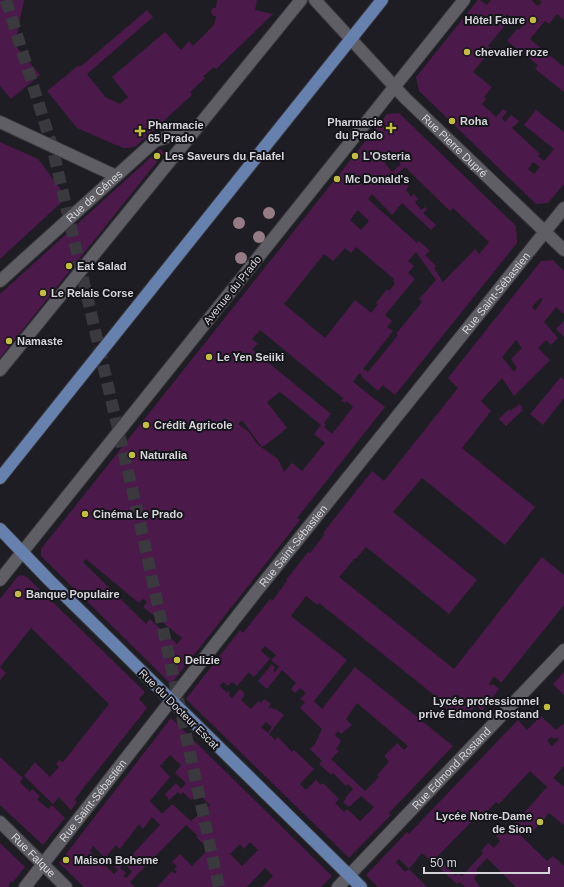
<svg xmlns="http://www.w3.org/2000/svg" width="564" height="887" font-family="Arial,sans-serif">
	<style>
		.building { fill: #4b1a4b; fill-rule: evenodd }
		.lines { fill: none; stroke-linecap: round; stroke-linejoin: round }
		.highway-tunnel { stroke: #39393e; stroke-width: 12; stroke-dasharray: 12 6; stroke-linecap: butt }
		.minor-casing { stroke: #39383d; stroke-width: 14 }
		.major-casing { stroke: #39383d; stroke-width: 14 }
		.minor { stroke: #5f5e65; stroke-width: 12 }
		.major { stroke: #6681ad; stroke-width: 12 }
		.tree { fill: #947b84 }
		.poi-dot { fill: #c3bd3f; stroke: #15141a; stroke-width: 1.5 }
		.labels { text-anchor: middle; stroke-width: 4; stroke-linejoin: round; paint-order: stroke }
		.poi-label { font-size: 11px; font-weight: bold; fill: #d5d5d9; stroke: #15141a; text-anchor: start }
		.street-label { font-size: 11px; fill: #d5d5d9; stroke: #15141a }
	</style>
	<rect width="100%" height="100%" fill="#1e1d23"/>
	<!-- building -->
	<path class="building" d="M0,0h24l-9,45 25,30 -29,24 -11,-13z
		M217,0h40l-2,10 18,4 -57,55 -2,-2 -11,9 2,2 -15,14 2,3 -56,51 -7,2h-6l-46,-20 -30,-37 32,-26 1,2 67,-57 6,7 -66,57 18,23 15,7 8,-7 -16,-20 53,-45 16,18 8,-9 4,5 21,-21 2,-9h-3l-2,-5 2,-3h3z
		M478,0h2l7,5 4,-5h40l7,6 4,-4 -3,-2h25v20l-7,-6 -8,10 -4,-3 -15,18 34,28v25l-29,-23 3,-4 -31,-24 10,-12 2,1 3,-4 -15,-12 -4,4 5,4 -20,24 4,3 -19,23 19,15 -8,10 2,2 -4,5 14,13 7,-8 4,3 -5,6 3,4 6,-7 8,6 -7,7 28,26 -2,2 6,5 10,-12 -30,-24 12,-15 28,22v52l-16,19 -12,1 -117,-113 -3,-14zM533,162l7,5 -6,7 -6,-5z
		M399,113l117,113 1,17 -122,152 -12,-10 -5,6 -15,-13 -3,-5 -3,3 -4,6 32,25 -88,111 3,2 -129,164 -130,-128v-7l346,-435zM388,151l13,13 -9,8 -11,-14zM405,167l45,44 3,-3 36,34 -10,12 -4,-5 -32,33 -9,-14 2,-2 -11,-11 5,-4 -11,-10 -2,2 -49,-44 4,-5 20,21 10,-12 29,27 5,-5 -13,-12 4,-4 -2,-2 -4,3 -6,-8 3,-3 -2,-2 -2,-3 -3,3 -5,-7 3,-4 -3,-4 -3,3 -8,-9zM358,210l11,11 -8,9 -11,-10zM356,247l38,32 -1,2 2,3 -6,7 -2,-2 -11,14 2,1 -7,9 -16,-13 -30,38 -41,-34 40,-50 9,7 12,-13 6,5zM416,252l20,28 -17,19 3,3 -26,32 2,1 -30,37 -5,-3 30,-38 -6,-4 5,-6 -7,-6 30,-36 -7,-6 6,-7 -6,-5zM260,330l84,69 -3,1 4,3 2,-2 6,6 -21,27 -8,-7 2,-2 -2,-2 7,-9 -79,-65 6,-5 -6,-5zM280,392l41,33 -7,9 11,9 -23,28 -10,-8 -8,9 -6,-13 -21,-15 -8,-12 -11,-8 4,-4 20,27 5,-3 20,-16 -20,-26zM86,559l53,44 4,-4 4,3 -4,5 39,31 -5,6 -27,-25 -4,5 -63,-62z
		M0,142l38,17 27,36 -1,5 -64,59z
		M160,149l4,4 -164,205v-64z
		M553,260l11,11v43l-8,-7 -12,15 14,16 -7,7 -5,-5 -8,8 12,12 -36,36 -12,-18 -21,23 10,10 -29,37 73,59 -30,38 -83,-67 -29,34 84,68 -28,34 -83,-67 -10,12 -1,-1 -16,19 115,92 88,-112 22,18v30l-63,78 -7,-7 -5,8 2,2 2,-2 6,5 -17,22 -6,-6 -13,16 -31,-24 2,-2 -115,-92 -2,2 -11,-9 -15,20 56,44 -33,41 8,8 33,-42 98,79 -64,67 2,2 -42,43 -163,-159 54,-69 3,3 27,-34 2,2 15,-20 -1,-1 22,-28 2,1 15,-19 -2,-1 49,-62 12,10 74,-93 -10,-10 93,-117zM540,298l3,1 -8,12 -3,-4zM516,340l6,8 -11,11 6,9 -3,4 -12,-15zM265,646l11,9 -5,5 8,7 -4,5 -2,-2 2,-2 -3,-4 -14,17 9,8 15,-19 14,13 -5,6 4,4 5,-5 6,5 -6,6 5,3 -5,6 22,21 -7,15 -5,5 12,12 -3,3 12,11 2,-2 13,13 2,-2 5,5 -8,9 1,1 -3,3 6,5 12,-11 13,11 -14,14 -13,-12 -3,3 -9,-9 4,-4 -16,-16 -2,2 -5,-5 -10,10 -6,-6 14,-15 -20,-19 -2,2 -14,-15 -3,3 -6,-6 15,-19 -8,-6 -1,1 -4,-3 -2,2 -1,-1 3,-4 -7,-5 -3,4 -3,-2 -7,8 -10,-9 4,-6 -5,-5 -8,9 -3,-3 1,-2 -2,-2 -1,2 -7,-7 3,-4 5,4 4,-4 5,4 12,-14 5,5 16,-18 -9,-8zM357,703l51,43 -4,4 -7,-7 -13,13 5,6 -12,13 2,2 -14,14 -34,-32 8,-8 -3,-2 5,-8 -6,-6 3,-4 3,3 11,-9 -6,-6zM266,722l6,5 -4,6 -7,-6z
		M564,321v16l-8,-8z
		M561,377l3,3v18l-21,27 -13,-11z
		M520,404l3,6 -17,16 -7,-7 10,-10 1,2z
		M22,575l5,2 118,115 -6,7 8,9 -73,92 3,2 -6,8 -12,-13 -6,7 -29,-28 11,-14 15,15 9,-10 -3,-3 3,-4 4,2 46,-58 -78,-76 -31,39v-68l18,-23z
		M0,667l6,6 -6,7z
		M564,672v23l-11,-11z
		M541,716l15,14 8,-7v43l-11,12 11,9v38l-15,-12 -20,23 -15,-12 33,-37 -17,-16 -31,33 -3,-2 -17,18 -3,-3 -40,41 20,18 2,-3 4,3 21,-23 -2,-2 7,-8 6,5 6,-7 -4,-5 6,-7 5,5 5,-7 35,34 6,-5 11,10v21h-48l-29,-29 -11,12 3,3 -5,5 6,9h-15l-5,-5 -3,2 -35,-31 -13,16 -10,-10 -3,3 9,10 4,-3 18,18h-49l-12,-12 41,-43 2,2 13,-14 96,-100 9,10zM551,737l4,2 2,-2 2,2 -7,7 -5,-5z
		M171,718l161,158 -11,11h-59l11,-11 -8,-8 -18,19h-90l15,-16 3,3 2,-2 -3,-3 3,-3 -5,-4 8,-8 12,12 17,-17 -13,-12 2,-1 -12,-11 -56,57 5,5h-51l-25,-24zM170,755l11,10 -6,8 11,10 -5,6 -5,-6 -11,11 4,6 9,-8 3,3 2,-3 8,8 7,-6 12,11 -19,16 -19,-17 -10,10 -12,-13 20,-24 -10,-11zM152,817l8,8 -34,36 -4,-3 -8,9 4,3 -4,4 -24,-23 3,-5 12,12 11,-13 4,4 19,-25 4,5zM250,842l8,8 -16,16 -12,-12 10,-10 4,5zM124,863l8,9 -6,6 -3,-2 3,-3 -6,-5z
		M0,757l23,21 -3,4 10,10 2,-3 8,7 -3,3 11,10 4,-4 13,13 -22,27 -43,-40z
		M0,843l25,24 -12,15 -2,-1 -2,3v3h-9z"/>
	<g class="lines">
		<!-- highway-tunnel -->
		<path class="highway-tunnel" d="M6,0l46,146 88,377 79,364"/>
		<defs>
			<g id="minor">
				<path id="s1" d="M315,0l90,98 159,152"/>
				<path d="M0,122l116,54"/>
				<path id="s2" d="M0,281l155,-140 42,-14"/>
				<path d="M0,370l301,-370"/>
				<path d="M0,580l464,-580"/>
				<path id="s3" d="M0,822l66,65"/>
				<path id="s4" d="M25,887l231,-295 308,-384"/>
				<path id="s5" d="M338,887l226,-237"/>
			</g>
			<path id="major" d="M0,478l382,-478
				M0,529l49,51 312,307"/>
		</defs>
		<!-- minor casing -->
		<use href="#minor" class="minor-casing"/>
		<!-- major casing -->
		<use href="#major" class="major-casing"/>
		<!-- minor -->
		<use href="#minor" class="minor"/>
		<!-- major -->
		<use href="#major" class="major"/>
	</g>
	<!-- trees -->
	<g class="tree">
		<circle cx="269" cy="213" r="6"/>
		<circle cx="239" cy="223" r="6"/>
		<circle cx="259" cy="237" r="6"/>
		<circle cx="241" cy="258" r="6"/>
	</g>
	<!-- markers -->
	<g class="poi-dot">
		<circle cx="533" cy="20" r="4"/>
		<circle cx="467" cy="52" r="4"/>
		<circle cx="452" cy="121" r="4"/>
		<path d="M389 122h4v4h4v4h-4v4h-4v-4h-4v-4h4z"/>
		<path d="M138 125h4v4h4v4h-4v4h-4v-4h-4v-4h4z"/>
		<circle cx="157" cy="156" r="4"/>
		<circle cx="355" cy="156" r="4"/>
		<circle cx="337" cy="179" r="4"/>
		<circle cx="69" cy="266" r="4"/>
		<circle cx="43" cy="293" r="4"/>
		<circle cx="9" cy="341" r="4"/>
		<circle cx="209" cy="357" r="4"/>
		<circle cx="146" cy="425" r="4"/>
		<circle cx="132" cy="455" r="4"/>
		<circle cx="85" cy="514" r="4"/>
		<circle cx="18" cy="594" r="4"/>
		<circle cx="177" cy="660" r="4"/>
		<circle cx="547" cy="707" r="4"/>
		<circle cx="540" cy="822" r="4"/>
		<circle cx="66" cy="860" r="4"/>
	</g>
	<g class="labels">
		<!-- poi labels -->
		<g class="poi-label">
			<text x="525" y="24" text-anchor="end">Hôtel Faure</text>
			<text x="475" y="56">chevalier roze</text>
			<text x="460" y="125">Roha</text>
			<text x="383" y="126" text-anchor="end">Pharmacie<tspan x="383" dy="13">du Prado</tspan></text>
			<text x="148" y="129">Pharmacie<tspan x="148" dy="13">65 Prado</tspan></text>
			<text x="165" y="160">Les Saveurs du Falafel</text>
			<text x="363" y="160">L'Osteria</text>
			<text x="345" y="183">Mc Donald's</text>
			<text x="77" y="270">Eat Salad</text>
			<text x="51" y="297">Le Relais Corse</text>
			<text x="17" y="345">Namaste</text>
			<text x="217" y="361">Le Yen Seiiki</text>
			<text x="154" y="429">Crédit Agricole</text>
			<text x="140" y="459">Naturalia</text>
			<text x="93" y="518">Cinéma Le Prado</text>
			<text x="26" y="598">Banque Populaire</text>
			<text x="185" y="664">Delizie</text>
			<text x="539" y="705" text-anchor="end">Lycée professionnel<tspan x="539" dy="13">privé Edmond Rostand</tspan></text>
			<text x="532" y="820" text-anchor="end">Lycée Notre-Dame<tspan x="532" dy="13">de Sion</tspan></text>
			<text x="74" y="864">Maison Boheme</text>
		</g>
		<!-- street labels -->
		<g class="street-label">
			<text dy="4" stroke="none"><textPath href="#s1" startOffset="202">Rue Pierre Dupré</textPath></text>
			<text dy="4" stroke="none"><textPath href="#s2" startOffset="127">Rue de Gênes</textPath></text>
			<text transform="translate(232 290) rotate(-51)" y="4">Avenue du Prado</text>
			<text dy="4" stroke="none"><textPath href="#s4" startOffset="758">Rue Saint-Sébastien</textPath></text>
			<text dy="4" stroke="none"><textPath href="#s4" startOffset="434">Rue Saint-Sébastien</textPath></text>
			<text transform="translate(179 709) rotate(45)" y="4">Rue du Docteur Escat</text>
			<text dy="4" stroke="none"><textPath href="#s5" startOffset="164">Rue Edmond Rostand</textPath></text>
			<text dy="4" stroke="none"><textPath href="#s4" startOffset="110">Rue Saint-Sébastien</textPath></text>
			<text dy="4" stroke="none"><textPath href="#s3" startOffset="47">Rue Falque</textPath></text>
		</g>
	</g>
	<!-- scale -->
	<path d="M424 867v6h125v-6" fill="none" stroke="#d5d5d9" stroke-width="2"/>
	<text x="430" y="867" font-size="12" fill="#d5d5d9" stroke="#15141a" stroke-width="3" paint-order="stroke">50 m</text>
</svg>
